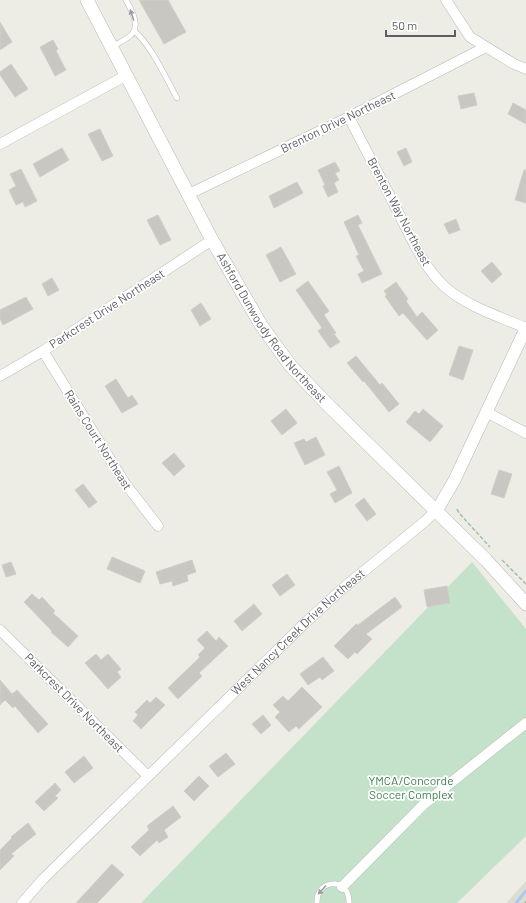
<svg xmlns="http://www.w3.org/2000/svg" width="526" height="903" font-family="Barlow,sans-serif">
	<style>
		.education { fill: #dddcd3 }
		.green { fill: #c4e1ca }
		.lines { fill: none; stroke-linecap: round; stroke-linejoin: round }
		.stream { stroke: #adc6f4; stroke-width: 3 }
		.building { fill: #c8c7c1; stroke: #d1d0c4 }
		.service-casing { stroke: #b7b8bd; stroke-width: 6 }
		.minor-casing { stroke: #b7b8bd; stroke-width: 11 }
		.tertiary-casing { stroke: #b7b8bd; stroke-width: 13 }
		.secondary-casing { stroke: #b8b9bf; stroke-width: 14 }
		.path { stroke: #9dbfae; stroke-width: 1.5; stroke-dasharray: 4 2; stroke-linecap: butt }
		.service { stroke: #fff; stroke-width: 5 }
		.minor { stroke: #fff; stroke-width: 10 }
		.tertiary { stroke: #fff; stroke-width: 12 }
		.secondary { stroke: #fff; stroke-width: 13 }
		.oneway { fill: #9e9ea1 }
		.labels { text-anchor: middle; stroke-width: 3.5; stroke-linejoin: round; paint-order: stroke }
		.street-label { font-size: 12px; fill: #5d5e63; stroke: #fff }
		.park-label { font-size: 12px; fill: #407f50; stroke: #fff }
	</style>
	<rect width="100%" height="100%" fill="#edede5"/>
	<!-- education -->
	<path class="education" d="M526,881v22h-19l1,-2z"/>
	<!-- green -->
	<path class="green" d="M472,562l54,67v207l-69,67h-316z"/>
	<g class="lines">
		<!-- stream -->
		<path class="stream" d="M516,903l10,-12"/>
	</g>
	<!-- building -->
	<path class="building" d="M139,0h29l18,32 -22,12z
		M0,22l12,20 -12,8z
		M53,40l5,9 -2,2 10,19 -11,6 -15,-29z
		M11,64l17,25 -13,8 -15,-22v-3z
		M474,93l3,12 -16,4 -3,-13z
		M513,103l13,7v14l-18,-10z
		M100,129l13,27 -11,5 -14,-27z
		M62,148l7,12 -29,17 -7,-13z
		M406,148l6,14 -8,4 -7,-14z
		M335,162l5,9 -5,2 4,7 -5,3 4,9 -10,5 -5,-11 2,-1 -7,-15z
		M21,169l16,32 -12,6 -2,-5 -7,3 -7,-15 7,-4 -6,-12z
		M524,170h2v33l-11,-3z
		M297,182l6,11 -29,15 -5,-12z
		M158,215l13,25 -11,5 -13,-25z
		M358,215l4,8 -4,2 24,49 -20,9 -4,-9 6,-3 -8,-15 3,-1 -15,-33z
		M456,219l4,11 -11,4 -5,-10z
		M281,247l15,27 -16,8 -14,-27z
		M492,262l10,12 -10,9 -11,-12z
		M52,278l7,12 -11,6 -6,-12z
		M308,281l21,30 -5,4 12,18 -2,1 6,8 -10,6 -12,-17 4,-3 -26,-38z
		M396,282l12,17 -2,2 11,16 5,-5 16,18 -11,10 -24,-27 -4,3 -14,-20 2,-1 -3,-4z
		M26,297l7,12 -30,16 -3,-6v-9z
		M201,303l10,16 -11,7 -9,-16z
		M459,346l14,4 -10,30 -14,-5z
		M356,356l24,29 2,-2 17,21 -10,8 -25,-31 -1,1 -16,-19z
		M116,379l12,19 4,-3 6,9 -16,9 -17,-27z
		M286,409l11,14 -15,12 -11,-14z
		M423,409l20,17 -13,16 -24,-20 9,-11 4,3z
		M316,437l9,18 -20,10 -11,-22 10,-4 2,3z
		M174,453l11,13 -11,10 -12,-13z
		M339,466l13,27 -17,10 -5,-9 7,-4 -10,-18z
		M499,470l13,4 -8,24 -13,-4z
		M83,484l14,18 -8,6 -14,-18z
		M364,498l12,16 -9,7 -12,-16z
		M112,557l33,14 -5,12 -33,-14z
		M192,560l4,12 -9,3 1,6 -15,5 -1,-5 -12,3 -4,-12z
		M11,562l5,12 -10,3 -4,-12z
		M287,574l8,11 -15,11 -8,-11z
		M447,586l3,17 -23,4 -3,-17z
		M32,594l7,6 3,-3 13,14 -2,2 25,23 -10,11 -17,-15 1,-1 -28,-29z
		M395,597l7,10 -36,27 6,5 -15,15 -2,-2 -7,7 -14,-13 22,-22 2,1z
		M254,604l8,10 -20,17 -8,-10z
		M207,631l9,10 3,-4 9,9 -29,27 3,3 -24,23 -10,-11 32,-31 -2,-2 7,-7 -8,-8z
		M96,654l5,6 7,-6 13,15 -4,3 4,5 -13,12 -23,-26z
		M323,657l11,14 -12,9 -2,-3 -12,8 -8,-11z
		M0,680l12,14 5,-4 31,34 -10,9 -23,-27 -2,2 -8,-8 -5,5z
		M302,687l20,20 -23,22 -3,-3 -7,6 -14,-15 5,-5 -7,-7 10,-9 5,5z
		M156,697l9,8 -24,24 -8,-8 5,-6 -3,-3 12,-12 3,3z
		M263,715l8,10 -10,9 -9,-10z
		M226,753l9,11 -17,13 -9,-11z
		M84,756l9,12 -19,15 -9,-11z
		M199,776l10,10 -15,15 -10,-10z
		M55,783l6,7 -6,6 3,2 -14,13 -9,-9z
		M173,806l8,11 -17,13 4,7 -9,6 -2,-3 -17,16 -9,-9 18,-17 -2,-4z
		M28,823l8,11 -25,20 3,2 -14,14v-20l12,-12 -1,-1z
		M112,864l12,11 -27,28h-21z"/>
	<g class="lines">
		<defs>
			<path id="service" d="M134,31c16,12 33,49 43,67
				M112,47c6,-4 14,-7 19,-12 10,-9 0,-26 -5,-35
				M317,903c-1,-25 33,-26 32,0"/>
			<g id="minor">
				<path d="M446,0l24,37 44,27 12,5"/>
				<path d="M349,117c16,32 33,63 49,95 13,25 25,55 47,75 23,20 53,29 81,41"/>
				<path d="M0,144l127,-69"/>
				<path d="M189,194l160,-77 137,-70"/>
				<path d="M43,351l81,131 34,44"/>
				<path d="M0,376l43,-25 169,-111"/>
				<path d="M486,412l40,21"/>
				<path d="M0,630l148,146"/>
				<path d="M342,887l82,-83 102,-81"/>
				<path id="s1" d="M22,903l21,-24 261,-255 38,-35 81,-66 14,-13"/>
			</g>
			<path id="tertiary" d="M437,510l17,-29 72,-153"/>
			<g id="secondary">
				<path id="s2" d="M87,0l125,240 49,85 29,40 35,37 161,158 40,44"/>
			</g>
		</defs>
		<!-- service casing -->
		<use href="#service" class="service-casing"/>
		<!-- minor casing -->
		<use href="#minor" class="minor-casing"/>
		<!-- tertiary casing -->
		<use href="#tertiary" class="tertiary-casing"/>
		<!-- secondary casing -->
		<use href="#secondary" class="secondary-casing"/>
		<!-- path -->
		<path class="path" d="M457,509l2,4 31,34
			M502,560l24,24
			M525,903l1,-2"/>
		<!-- service -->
		<use href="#service" class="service"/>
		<!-- minor -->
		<use href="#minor" class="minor"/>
		<!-- tertiary -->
		<use href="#tertiary" class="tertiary"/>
		<!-- secondary -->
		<use href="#secondary" class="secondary"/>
	</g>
	<!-- one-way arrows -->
	<defs><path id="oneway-solid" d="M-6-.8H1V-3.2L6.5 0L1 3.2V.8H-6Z"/></defs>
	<g class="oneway">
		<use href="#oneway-solid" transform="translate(132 15) rotate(-108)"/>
		<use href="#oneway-solid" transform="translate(322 890) rotate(132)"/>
	</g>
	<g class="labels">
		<!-- street labels -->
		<g class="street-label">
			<text transform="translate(338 122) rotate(-26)" y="4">Brenton Drive Northeast</text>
			<text transform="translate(399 212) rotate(62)" y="4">Brenton Way Northeast</text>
			<text transform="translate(107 309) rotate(-33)" y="4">Parkcrest Drive Northeast</text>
			<text dy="4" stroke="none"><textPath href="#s2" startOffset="377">Ashford Dunwoody Road Northeast</textPath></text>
			<text transform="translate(98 440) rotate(58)" y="4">Rains Court Northeast</text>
			<text dy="4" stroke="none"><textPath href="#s1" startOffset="387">West Nancy Creek Drive Northeast</textPath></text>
			<text transform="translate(74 703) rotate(45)" y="4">Parkcrest Drive Northeast</text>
		</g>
		<!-- park labels -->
		<g class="park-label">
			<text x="411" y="785">YMCA/Concorde<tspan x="411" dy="14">Soccer Complex</tspan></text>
		</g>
	</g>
	<!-- scale -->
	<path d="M386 30v6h69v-6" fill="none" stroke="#5d5e63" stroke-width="2"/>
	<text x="392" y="30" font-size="12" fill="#5d5e63" stroke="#ffffff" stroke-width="3" paint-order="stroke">50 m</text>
</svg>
